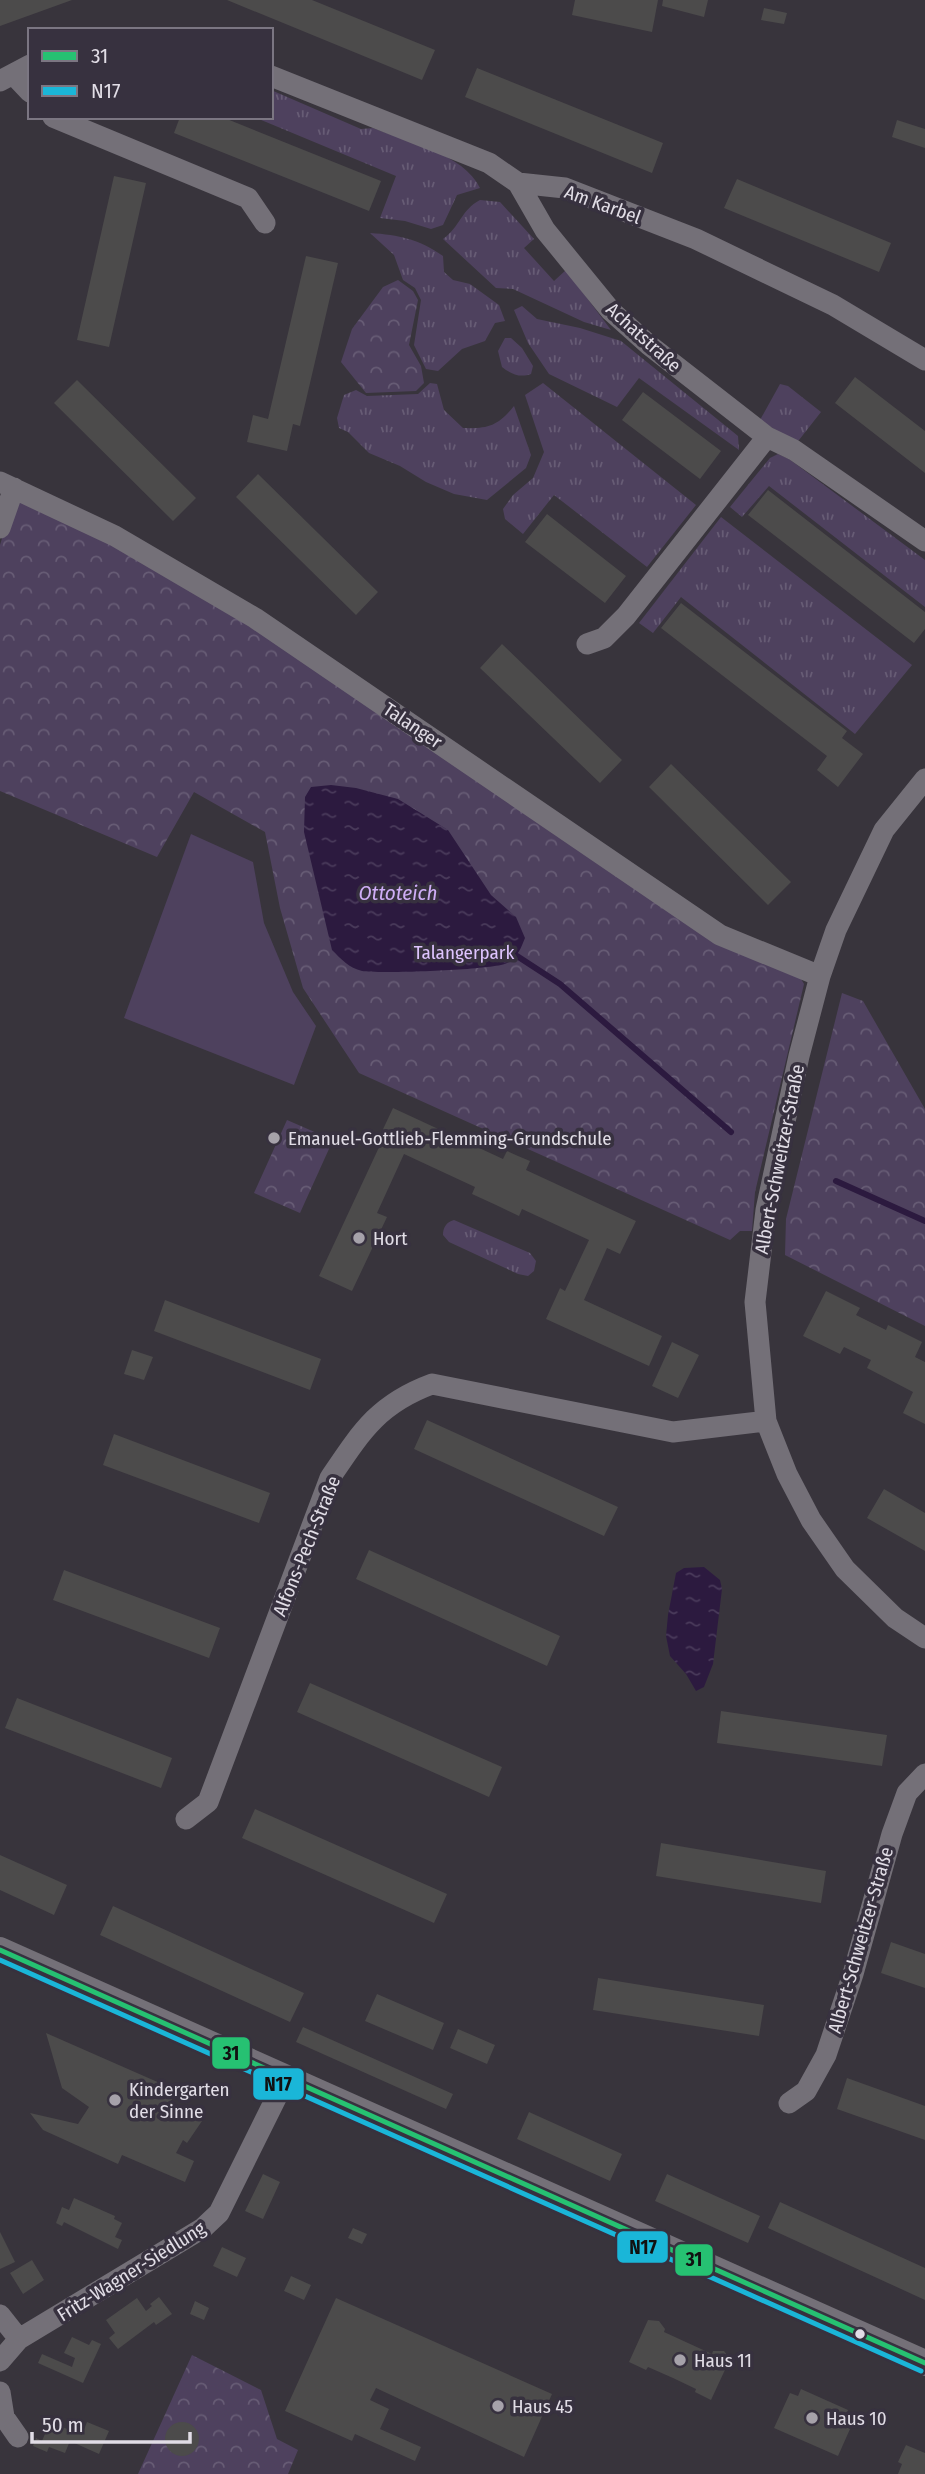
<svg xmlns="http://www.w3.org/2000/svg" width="925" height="2474" font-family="'Fira Sans Condensed',sans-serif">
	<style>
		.grass { fill: url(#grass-tufts) }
		.park { fill: url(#park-crowns) }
		.garden { fill: #4e415e }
		.water { fill: url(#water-ripples) }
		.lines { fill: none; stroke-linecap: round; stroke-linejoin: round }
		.stream { stroke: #2c1a3f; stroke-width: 6 }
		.building { fill: #4c4b4b }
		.minor { stroke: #747078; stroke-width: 21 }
		.tertiary { stroke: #747078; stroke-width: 26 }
		.bus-1-casing { stroke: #37313f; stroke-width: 10 }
		.bus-2-casing { stroke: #37313f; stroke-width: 10 }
		.bus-1 { stroke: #26c172; stroke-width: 5 }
		.bus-2 { stroke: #1ab6d8; stroke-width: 5 }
		.poi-dot { fill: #a6a2aa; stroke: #37313f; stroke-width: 2.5 }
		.bus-dot { fill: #e1dde6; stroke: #37313f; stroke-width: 2.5 }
		.labels { text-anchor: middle; stroke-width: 7; stroke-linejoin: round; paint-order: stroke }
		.street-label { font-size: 19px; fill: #e1dde6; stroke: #37313f }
		.park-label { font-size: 19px; fill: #dec4fe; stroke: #37313f }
		.poi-label { font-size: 19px; fill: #e1dde6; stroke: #37313f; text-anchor: start }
		.water-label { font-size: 21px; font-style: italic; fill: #cfaef6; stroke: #37313f }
		.line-badge { stroke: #37313f; stroke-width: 2.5 }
		.pale-badge-label { font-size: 19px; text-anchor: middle; font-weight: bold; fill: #111 }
	</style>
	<defs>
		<pattern id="grass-tufts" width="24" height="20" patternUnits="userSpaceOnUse" patternTransform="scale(1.75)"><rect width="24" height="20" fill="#4e415e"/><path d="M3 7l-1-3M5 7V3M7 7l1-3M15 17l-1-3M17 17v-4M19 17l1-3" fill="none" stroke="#675c75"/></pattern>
		<pattern id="park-crowns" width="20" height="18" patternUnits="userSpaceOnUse" patternTransform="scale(1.75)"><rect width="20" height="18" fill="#4e415e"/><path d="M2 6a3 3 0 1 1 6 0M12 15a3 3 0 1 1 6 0" fill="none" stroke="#675c75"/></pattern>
		<pattern id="water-ripples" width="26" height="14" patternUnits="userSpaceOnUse" patternTransform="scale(1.75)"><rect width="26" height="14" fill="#2c1a3f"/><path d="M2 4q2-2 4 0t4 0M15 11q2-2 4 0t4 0" fill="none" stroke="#4a3b5b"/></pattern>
	</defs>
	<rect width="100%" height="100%" fill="#38343c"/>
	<!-- grass -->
	<path class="grass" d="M271,90l90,39 12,-1c33,13 91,26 107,60l-23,7 -14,30 -12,4 -26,-8 -25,-3 16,-42 -142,-59h17z
		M480,200l20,2 34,37 -10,9 30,33 12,-11 45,60 -27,-8 -71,-33 -17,-1 -53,-49c17,-12 18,-29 37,-39z
		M370,233c29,2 49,6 73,23l1,16 9,8 17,4 29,21 6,16 -10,2 -10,18 -23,8 -24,22 -12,-2 -12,-24 7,-45 -6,-12 -12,-8 -9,-25z
		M522,306l15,13 43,9 41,13 117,95 1,14 -100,-72 -22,29 -68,-33 -21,-31 -14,-33z
		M505,338h6l11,10 11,18 -2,8c-11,4 -20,0 -29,-7l-4,-16z
		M430,383l7,1 7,26 19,18c25,1 35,-2 51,-22l17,49 -5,13 -39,32 -33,-6 -28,-12 -26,-16 -31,-13 -21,-21 -9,-4 -2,-10 7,-23 12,-5 11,6 51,-2z
		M543,383l153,122 -49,62 -93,-72 -31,39 -18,-15 -2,-10 10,-14 20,-17 11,-26 -19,-57z
		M780,384l8,2 33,26 -22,28 -5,2 -34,-22z
		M778,454l11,5 136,101v47l-156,-121 -27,31 -12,-10 40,-49z
		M721,517l191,148 -57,69 -174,-137 -28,36 -14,-10z
		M454,1220l76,33 6,8 -2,10 -6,5 -10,-2 -69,-32 -6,-7c0,-7 3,-13 11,-15z"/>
	<!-- park -->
	<path class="park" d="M398,280l15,11 5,9 -9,45 12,21 3,17 -8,8 -50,2 -25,-31 11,-33 31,-42z
		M16,493l98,47 683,432 7,12 -49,208 -3,39h-12l-10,9 -371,-167 -56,-85 -23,-80 -15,-76 -71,-40 -37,65 -157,-66v-246z
		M842,993l21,8 62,108v217l-140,-71 1,-36z
		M287,1120l46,20 -33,73 -46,-20z
		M192,2355l69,35 16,49 21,11 -10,24h-150z"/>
	<!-- garden -->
	<path class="garden" d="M191,834l62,28 11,61 29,69 23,34 -22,59 -170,-67z"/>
	<!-- water -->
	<path class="water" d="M331,785l25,3 42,11 50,31 43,65 25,22 9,21c-4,10 -7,19 -18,25 -11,7 -129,11 -145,8 -13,-3 -21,-12 -30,-21l-28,-118 1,-35 6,-10z
		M704,1567l16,13 2,9 -9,75 -9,23 -8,4 -10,-17 -16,-18 -4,-20 2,-21 8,-42 8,-5z"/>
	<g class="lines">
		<!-- stream -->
		<path class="stream" d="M517,956l43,28 171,148
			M836,1181l89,40"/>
	</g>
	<!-- building -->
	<path class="building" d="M0,0h72l-72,26z
		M227,0h85l123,50 -13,30z
		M575,0h83l-6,32 -80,-17z
		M663,0h45l-4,17 -42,-11z
		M764,8l23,5 -3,11 -23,-4z
		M477,68l186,75 -11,30 -187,-76z
		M180,117h42l159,64 -12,30 -195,-78z
		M897,120l28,9v19l-33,-11z
		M114,176l32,7 -37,164 -32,-7z
		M737,179l154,64 -12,29 -155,-64z
		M306,256l32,7 -38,163 -7,-2 -6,27 -40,-9 6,-27 15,4z
		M855,377l70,54v42l-90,-70z
		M77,380l119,118 -23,23 -119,-118z
		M643,392l78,59 -21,28 -78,-59z
		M258,474l120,118 -22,23 -120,-118z
		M768,490l157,122v17l-11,14 -166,-128z
		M547,514l79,62 -21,27 -80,-61z
		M681,603l166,128 -5,7 21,16 -25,33 -21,-17 10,-14 -166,-128z
		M502,644l120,116 -22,23 -120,-115z
		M671,764l120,118 -23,23 -119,-118z
		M393,1108l110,51 4,-8 11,5 12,5 -4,9 110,51 -16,33 -13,-6 -23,52 78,36 -13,30 -103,-47 14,-31 5,3 24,-51 -67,-31 -3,7 -23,-11 -24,-11 3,-7 -71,-33 -27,59 10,4 -35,74 -33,-15 62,-133 -4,-1z
		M826,1291l34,17 -4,7 30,15 2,-5 34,17 -7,15 10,5v62l-22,-11 10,-21 -46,-24 4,-8 -27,-13 -4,7 -37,-18z
		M165,1300l156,59 -11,31 -156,-59z
		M672,1342l27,13 -21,43 -26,-12z
		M132,1350l21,7 -9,23 -20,-6z
		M427,1420l191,87 -14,29 -190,-87z
		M114,1434l156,59 -11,30 -156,-58z
		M884,1489l41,24v38l-58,-33z
		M369,1550l191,86 -13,30 -191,-87z
		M64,1570l156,58 -11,30 -156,-58z
		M310,1683l192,84 -13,30 -192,-85z
		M17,1698l155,60 -11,30 -156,-60z
		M721,1711l166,24 -5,31 -165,-23z
		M255,1809l192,85 -13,29 -192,-85z
		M661,1843l165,28 -5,32 -165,-27z
		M0,1855l67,30 -13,30 -54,-25z
		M113,1906l191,87 -14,29 -190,-87z
		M891,1942l34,12v34l-44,-15z
		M598,1978l166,27 -5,31 -166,-26z
		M377,1994l67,29 -11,27 -68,-29z
		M303,2027l150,67 -7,15 -150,-67z
		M458,2029l37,16 -8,19 -37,-16z
		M46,2033l132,58 -8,11 8,6 2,-3 22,16 -15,22 -4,-3 -7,13 18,8 -9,21 -63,-27 -4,9 -75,-34 -13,-17 48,11 11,-17 -27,-19z
		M847,2078l78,28v34l-88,-31z
		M529,2112l93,42 -12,27 -93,-42z
		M263,2174l17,8 -17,37 -18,-8z
		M667,2174l93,42 -12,27 -93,-42z
		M74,2198l41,18 -1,3 8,4 -7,14 7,3 -4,9 -54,-27 -2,4 -6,-3 6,-16 7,3z
		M780,2202l145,66v32l-157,-72z
		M353,2228l14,6 -5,10 -14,-6z
		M0,2232l15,30 -15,7z
		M222,2247l24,11 -9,19 -24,-11z
		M32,2260l12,20 -21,14 -13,-21z
		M291,2276l20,9 -7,15 -20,-9z
		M159,2297l13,17 -16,11 -2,-3 -36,27 -9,-11 6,-5 -9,-13 31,-22 9,13 6,-5 -2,-2z
		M336,2298l216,96 -28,63 -148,-69 -6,12 19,9 -9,20 41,18 -6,14 -60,-27 -3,7 -67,-30z
		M195,2301l14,7 -5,12 -14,-6z
		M648,2320l11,1 6,8 -1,3 48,22 1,-3h11l6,8 -19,41 -16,-8 1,-3 -23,-11 -25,-11 -2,3 -17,-8z
		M72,2337l17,8 3,-5 9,4 -18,39 -45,-20 4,-9 30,13 3,-9 -11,-5z
		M801,2389l47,21 -6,15 8,4 -12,27 -64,-28 16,-35 8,3z
		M50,2422l32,13 5,-13 22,9 -10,23 -29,-13 -5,12 -16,-6 -2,5 -14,-6 3,-8 6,3z
		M165 2439a17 17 0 1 1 34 0a17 17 0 1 1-34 0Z
		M906,2445l19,8v21h-27l4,-10 -4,-2z"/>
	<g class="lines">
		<!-- minor -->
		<path class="minor" d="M13,74l17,18
			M271,76l218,87 29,20 47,5 131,51 137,66 92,55
			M0,81l30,-16
			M53,117l195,81 17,25
			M518,183l27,47 66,81 38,34 118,92 27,13 131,91
			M0,482l115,54 140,82 465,317 100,41
			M0,528l14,-40
			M587,644l17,-6 22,-22 141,-179
			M925,779l-41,51 -48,100 -16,46 -21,80 -33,154 -11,92 11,119 21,53 24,46 34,49 50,49 30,20
			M186,1819l22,-17 122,-324c31,-46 48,-74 102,-94l241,48 93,-11
			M789,2103l17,-12 20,-36 27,-81 39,-140 15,-41 18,-19
			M0,2315l19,24
			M0,2361l19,-22 184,-111 16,-15 67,-135
			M0,2392l4,25 14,20"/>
		<!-- tertiary -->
		<path class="tertiary" d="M0,1950l925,413"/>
		<defs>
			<path id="bus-1" d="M0,1950l925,413"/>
			<path id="bus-2" d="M0,1960l921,411"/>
		</defs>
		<!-- bus-1 casing -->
		<use href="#bus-1" class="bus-1-casing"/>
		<!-- bus-2 casing -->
		<use href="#bus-2" class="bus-2-casing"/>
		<!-- bus-1 -->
		<use href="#bus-1" class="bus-1"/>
		<!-- bus-2 -->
		<use href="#bus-2" class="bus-2"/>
	</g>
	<!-- markers -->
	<g class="poi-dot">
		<circle cx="274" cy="1138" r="7"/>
		<circle cx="359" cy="1238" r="7"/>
		<circle cx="115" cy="2100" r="7"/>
		<circle cx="680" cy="2360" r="7"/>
		<circle cx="498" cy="2406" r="7"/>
		<circle cx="812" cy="2418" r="7"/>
	</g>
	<circle class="bus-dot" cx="860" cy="2334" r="6"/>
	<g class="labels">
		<!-- street labels -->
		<g class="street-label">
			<text transform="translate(603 204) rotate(20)" y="7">Am Karbel</text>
			<text transform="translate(644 337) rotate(42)" y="7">Achatstraße</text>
			<text transform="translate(413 725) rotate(34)" y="7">Talanger</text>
			<text transform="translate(779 1159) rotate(-79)" y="7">Albert-Schweitzer-Straße</text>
			<text transform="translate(306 1546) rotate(-68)" y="7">Alfons-Pech-Straße</text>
			<text transform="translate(860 1940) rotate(-74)" y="7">Albert-Schweitzer-Straße</text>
			<text transform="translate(131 2271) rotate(-32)" y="7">Fritz-Wagner-Siedlung</text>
		</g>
		<!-- park labels -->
		<g class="park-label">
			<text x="464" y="959">Talangerpark</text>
		</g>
		<!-- poi labels -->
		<g class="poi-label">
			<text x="288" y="1145">Emanuel-Gottlieb-Flemming-Grundschule</text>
			<text x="373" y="1245">Hort</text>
			<text x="129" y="2096">Kindergarten<tspan x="129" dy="22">der Sinne</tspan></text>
			<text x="694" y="2367">Haus 11</text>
			<text x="512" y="2413">Haus 45</text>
			<text x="826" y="2425">Haus 10</text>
		</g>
		<!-- water labels -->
		<g class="water-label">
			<text x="398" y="900">Ottoteich</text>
		</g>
	</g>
	<g class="line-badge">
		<rect x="211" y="2036" width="40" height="34" rx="7" fill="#26c172"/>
		<rect x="252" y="2067" width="53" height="34" rx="7" fill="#1ab6d8"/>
		<rect x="616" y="2230" width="53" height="34" rx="7" fill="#1ab6d8"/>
		<rect x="674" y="2243" width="40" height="34" rx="7" fill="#26c172"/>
	</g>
	<g class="pale-badge-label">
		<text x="231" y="2060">31</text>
		<text x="278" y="2091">N17</text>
		<text x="643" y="2254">N17</text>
		<text x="694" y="2266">31</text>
	</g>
	<!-- legend -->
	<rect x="28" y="28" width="245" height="91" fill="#37313f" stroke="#7b7682" stroke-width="2"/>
	<rect x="42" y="51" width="35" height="10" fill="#26c172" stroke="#7b7682" stroke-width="2"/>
	<text x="91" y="63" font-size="21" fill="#e1dde6">31</text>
	<rect x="42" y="86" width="35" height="10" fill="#1ab6d8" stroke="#7b7682" stroke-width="2"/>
	<text x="91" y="98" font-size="21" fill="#e1dde6">N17</text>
	<!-- scale -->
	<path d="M32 2432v10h158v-10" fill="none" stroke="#e1dde6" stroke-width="3.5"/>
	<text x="42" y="2432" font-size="21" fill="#e1dde6" stroke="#37313f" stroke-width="5" paint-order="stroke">50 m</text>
</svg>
